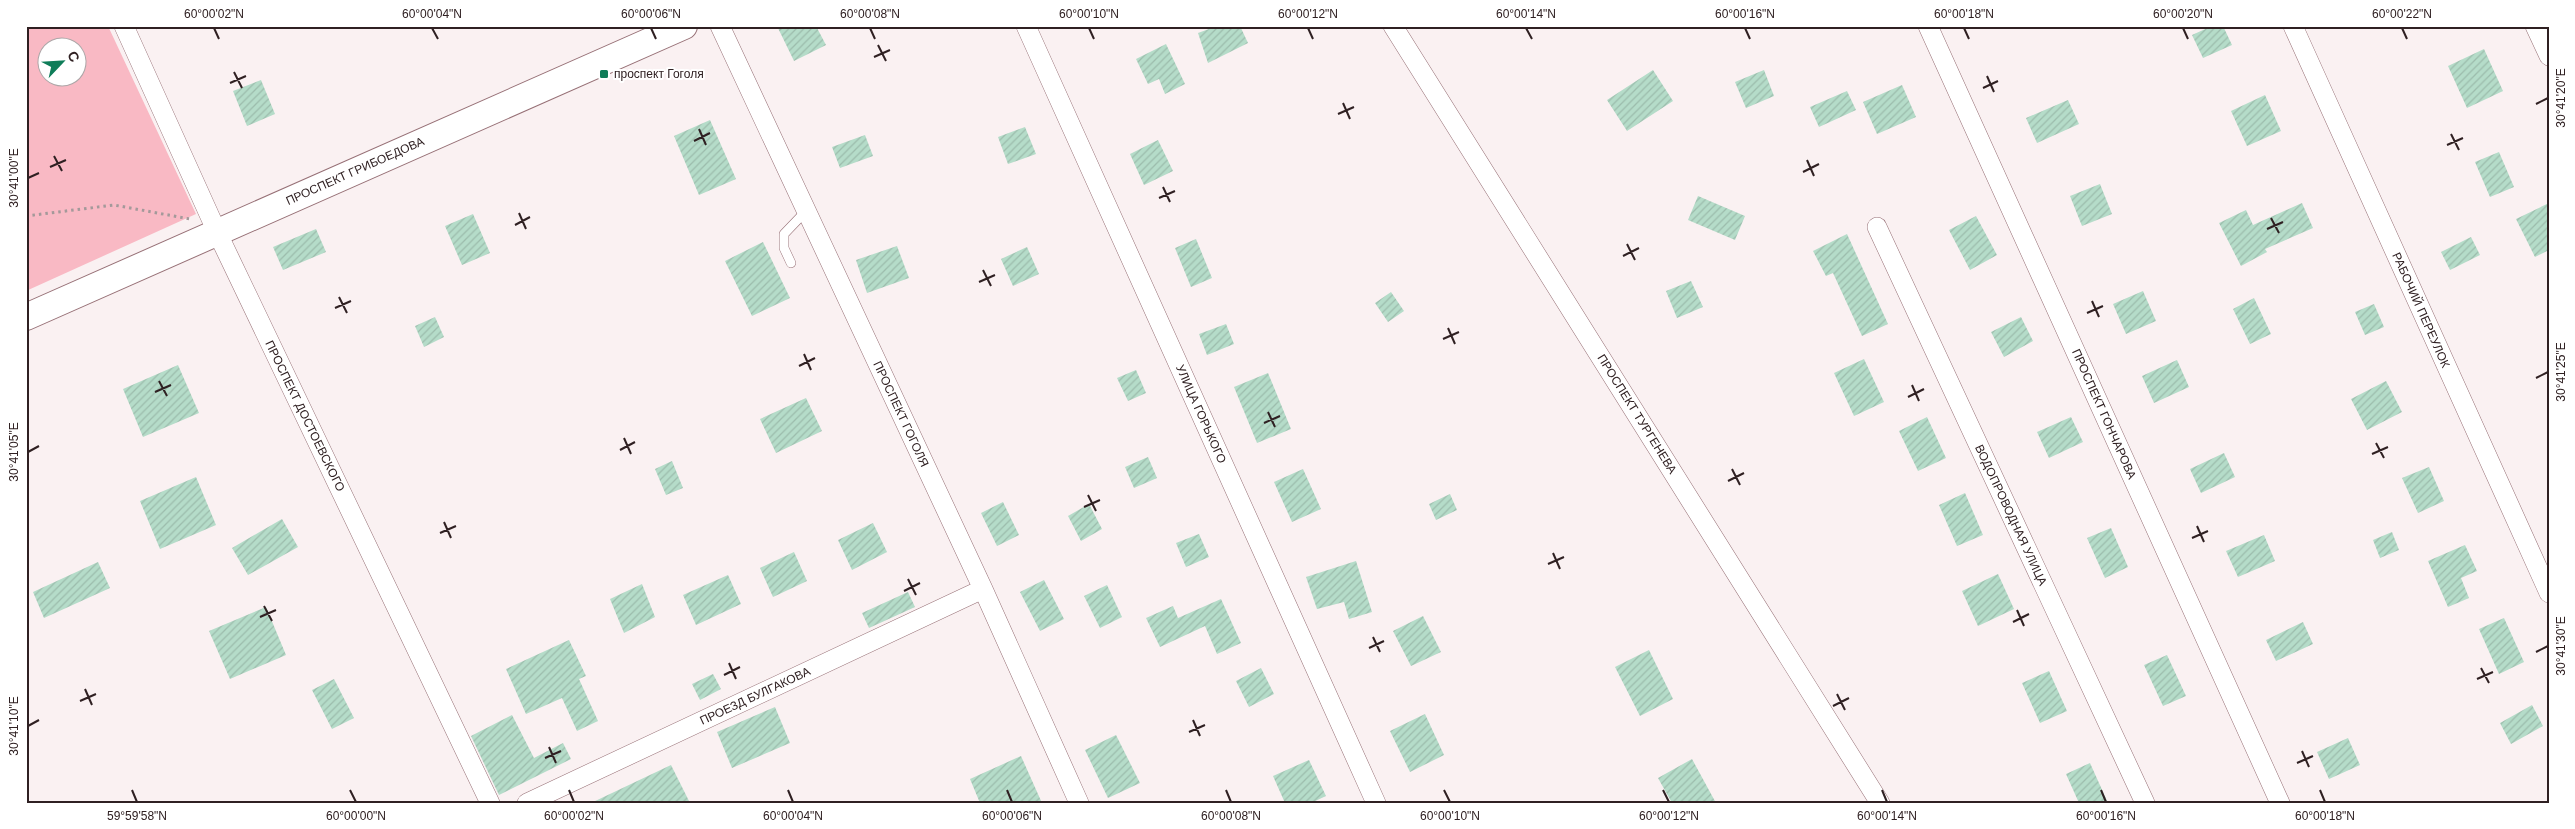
<svg xmlns="http://www.w3.org/2000/svg" width="2575" height="829" font-family="Arial,sans-serif">
	<style>
		.green { fill: #f9b9c4; fill-rule: evenodd }
		.building { fill: url(#building-hatch) }
		.lines { fill: none; stroke-linecap: round; stroke-linejoin: round }
		.lane-casing { stroke: #977076; stroke-width: 10 }
		.street-casing { stroke: #977076; stroke-width: 20 }
		.secondary-casing { stroke: #977076; stroke-width: 28 }
		.path { stroke: #a4999a; stroke-width: 3; stroke-dasharray: 2.5 4; stroke-linecap: butt }
		.lane { stroke: #fff; stroke-width: 9 }
		.street { stroke: #fff; stroke-width: 19 }
		.secondary { stroke: #fff; stroke-width: 26 }
		.ticks { fill: none; stroke: #2f2022; stroke-width: 2 }
		.poi-dot { fill: #0f7d59; stroke: #fff; stroke-width: 2 }
		.labels { text-anchor: middle; stroke-width: 4; stroke-linejoin: round; paint-order: stroke }
		.poi-label { font-size: 12px; fill: #2f2022; stroke: #fff; text-anchor: start }
		.street-label { font-size: 12px; fill: #2f2022; stroke: #fff }
		.neatline { fill: none; stroke: #2f2022; stroke-width: 2 }
		.ticks-label { font-size: 12px; text-anchor: middle; fill: #2f2022 }
	</style>
	<defs>
		<pattern id="building-hatch" width="6" height="6" patternUnits="userSpaceOnUse" patternTransform="scale(1.25)"><rect width="6" height="6" fill="#b5dcc9"/><path d="M-1 1l2-2M0 6l6-6M5 7l2-2" fill="none" stroke="#9cbcac"/></pattern>
	</defs>
	<rect width="100%" height="100%" fill="#faf1f2"/>
	<!-- green -->
	<path class="green" d="M26,26h82l88,188 -170,77zM48,48h30v30h-30z"/>
	<!-- building -->
	<path class="building" d="M777,26h39l10,19 -32,16z
		M1217,26h23l8,17 -40,20 -10,-30z
		M2212,26h11l9,19 -29,13 -11,-23z
		M1166,44l19,40 -20,10 -6,-15 -11,5 -12,-25z
		M2484,49l19,42 -36,17 -19,-42z
		M1653,70l20,31 -46,30 -20,-31z
		M1764,70l10,26 -28,12 -11,-26z
		M261,80l14,34 -28,12 -14,-35z
		M1902,85l14,32 -39,17 -14,-32z
		M1847,91l9,19 -37,17 -9,-20z
		M2265,95l16,36 -34,15 -16,-35z
		M2068,100l11,24 -42,19 -11,-25z
		M710,120l26,59 -37,16 -25,-59z
		M1025,127l11,27 -28,10 -10,-27z
		M865,135l8,21 -33,12 -8,-21z
		M1158,140l15,31 -29,14 -14,-31z
		M2499,152l15,35 -24,10 -15,-35z
		M2100,184l12,30 -30,12 -12,-30z
		M1698,196l47,20 -10,24 -47,-20z
		M2302,203l11,25 -48,21 2,3 -26,14 -22,-43 27,-13 7,15z
		M2549,203v47l-14,7 -19,-38z
		M473,214l17,39 -28,12 -17,-39z
		M1976,216l21,39 -27,15 -21,-40z
		M316,229l10,23 -43,18 -10,-23z
		M1847,234l41,90 -26,12 -29,-63 -7,3 -13,-25z
		M2471,237l9,18 -30,15 -9,-18z
		M1196,239l16,39 -21,9 -16,-39z
		M763,242l27,56 -38,18 -27,-55z
		M897,246l12,32 -42,15 -11,-33z
		M1027,247l12,27 -26,12 -12,-27z
		M1691,281l12,26 -26,11 -11,-27z
		M2143,291l13,30 -30,13 -13,-30z
		M1391,292l13,19 -16,11 -13,-19z
		M2254,298l17,36 -21,10 -17,-35z
		M2374,304l10,23 -19,8 -10,-23z
		M435,317l9,20 -20,10 -9,-21z
		M2021,317l12,24 -29,16 -13,-25z
		M1226,324l8,20 -27,11 -8,-21z
		M1864,359l20,43 -30,14 -20,-43z
		M2177,360l12,27 -35,16 -12,-27z
		M178,365l21,48 -56,24 -20,-48z
		M1136,370l10,23 -18,8 -11,-23z
		M1268,373l23,56 -34,14 -23,-56z
		M2386,381l16,31 -35,18 -16,-31z
		M806,398l16,33 -46,22 -16,-34z
		M1927,417l19,41 -28,13 -19,-40z
		M2071,417l12,25 -34,16 -12,-26z
		M2224,453l11,24 -34,16 -11,-24z
		M1148,457l9,21 -23,10 -9,-21z
		M672,461l11,27 -17,7 -11,-26z
		M2429,467l15,34 -26,12 -16,-35z
		M1303,469l18,40 -29,13 -18,-40z
		M196,477l20,48 -56,24 -20,-48z
		M1965,493l18,42 -26,11 -18,-41z
		M1450,494l7,16 -21,10 -7,-16z
		M1003,502l16,33 -22,11 -16,-33z
		M1089,504l13,25 -21,12 -13,-25z
		M282,519l16,28 -50,28 -16,-27z
		M873,523l14,29 -35,18 -14,-30z
		M2111,528l17,39 -23,11 -18,-40z
		M2392,532l7,18 -19,8 -7,-18z
		M1199,534l10,23 -23,10 -10,-24z
		M2264,535l11,26 -37,16 -12,-26z
		M2465,545l12,26 -16,7 8,20 -21,9 -20,-46z
		M794,552l13,29 -34,16 -13,-29z
		M1356,561l16,51 -23,7 -5,-17 -27,7 -11,-32z
		M98,562l12,26 -66,30 -11,-26z
		M1998,574l16,35 -36,17 -16,-35z
		M728,575l13,29 -45,21 -13,-30z
		M1044,580l20,39 -24,12 -20,-39z
		M642,584l13,33 -31,16 -14,-34z
		M1107,585l15,32 -22,11 -16,-32z
		M908,592l7,15 -46,21 -7,-15z
		M1221,599l20,44 -24,11 -12,-28 -45,21 -14,-29 27,-12 5,12z
		M266,607l20,48 -56,24 -21,-48z
		M1423,616l18,36 -30,14 -18,-35z
		M2504,618l20,44 -25,12 -20,-45z
		M2303,622l10,22 -37,17 -10,-21z
		M569,640l17,36 -7,3 19,42 -21,10 -15,-33 -36,16 -20,-45z
		M1649,650l24,49 -33,17 -25,-49z
		M2167,655l19,41 -23,10 -19,-41z
		M1261,668l13,26 -25,13 -13,-26z
		M2049,671l18,40 -27,12 -18,-40z
		M713,674l8,15 -21,11 -8,-16z
		M334,679l20,39 -22,11 -20,-39z
		M2532,705l11,21 -32,18 -11,-21z
		M775,707l15,36 -58,25 -15,-36z
		M1425,714l19,41 -34,17 -20,-41z
		M512,715l22,43 29,-15 8,16 -72,36 -28,-59z
		M1116,735l24,48 -32,15 -23,-48z
		M2348,738l12,27 -31,14 -12,-27z
		M1021,756l21,47h-62l-10,-24z
		M1692,759l24,44h-44l-14,-25z
		M1309,760l17,36 -15,7h-26l-12,-27z
		M2090,763l18,40h-29l-13,-29z
		M671,765l19,38h-99z"/>
	<g class="lines">
		<defs>
			<path id="lane" d="M791,263l-7,-15v-14l22,-23"/>
			<path id="street" d="M124,26l93,206 273,571
				M720,26l263,563 96,214
				M1026,26l350,777
				M1393,26l487,777
				M1928,26l352,777
				M2293,26l256,567
				M2535,26l14,30
				M1877,227l268,576
				M527,803l456,-214"/>
			<path id="secondary" d="M26,317l658,-291"/>
		</defs>
		<!-- lane casing -->
		<use href="#lane" class="lane-casing"/>
		<!-- street casing -->
		<use href="#street" class="street-casing"/>
		<!-- secondary casing -->
		<use href="#secondary" class="secondary-casing"/>
		<!-- path -->
		<path class="path" d="M26,216l88,-11 76,14"/>
		<!-- lane -->
		<use href="#lane" class="lane"/>
		<!-- street -->
		<use href="#street" class="street"/>
		<!-- secondary -->
		<use href="#secondary" class="secondary"/>
	</g>
	<!-- ticks -->
	<path class="ticks" d="M214,28l5,11M432,28l6,11M651,28l5,11M870,28l5,11M1089,28l5,11M1308,28l5,11M1526,28l6,11M1745,28l5,11M1964,28l5,11M2183,28l5,11M2402,28l5,11M878,45l8,16M874,57l16,-7M234,72l8,16M1987,76l7,16M230,83l16,-7M1983,88l15,-7M1343,103l7,16M2536,104l12,-6M1338,114l16,-7M699,129l7,16M2451,134l8,16M694,141l16,-8M2447,145l16,-7M54,156l8,15M1807,160l7,16M50,167l16,-7M1803,172l16,-8M28,178l11,-5M1163,187l7,15M1159,198l16,-7M519,213l7,16M2271,218l8,15M515,225l15,-8M2267,229l16,-7M1627,244l8,16M1623,256l16,-8M983,270l8,16M979,282l16,-7M339,297l8,16M2092,301l7,16M335,308l16,-7M2087,313l16,-7M1448,328l7,16M1443,339l16,-7M804,354l7,16M799,366l16,-8M2536,378l12,-6M159,381l8,15M1912,385l7,16M155,392l16,-7M1908,397l16,-8M1268,412l7,15M1264,423l16,-7M624,438l7,16M2376,443l8,15M620,450l15,-8M28,452l11,-6M2372,454l16,-7M1732,469l8,16M1728,481l16,-8M1088,495l8,16M1084,507l16,-7M444,522l7,16M2197,526l7,16M440,533l16,-7M2192,538l16,-7M1553,553l7,16M1548,564l16,-7M908,579l8,16M904,591l16,-8M264,606l8,15M2017,610l7,16M260,617l16,-7M2013,622l16,-8M1373,637l7,15M1369,648l15,-7M2536,652l12,-6M729,663l7,16M2481,668l8,15M724,675l16,-8M2477,679l16,-7M85,689l7,16M1837,694l8,16M80,701l16,-7M1833,706l16,-8M1193,720l7,16M28,726l11,-6M1189,732l16,-7M549,747l7,16M2302,751l7,16M545,758l16,-7M2297,763l16,-7M132,790l5,12M350,790l6,12M569,790l5,12M788,790l5,12M1007,790l5,12M1226,790l5,12M1444,790l6,12M1663,790l6,12M1882,790l5,12M2101,790l5,12M2320,790l5,12"/>
	<!-- markers -->
	<rect class="poi-dot" x="599" y="69" width="10" height="10" rx="2.5"/>
	<g class="labels">
		<!-- poi labels -->
		<g class="poi-label">
			<text x="614" y="78">проспект Гоголя</text>
		</g>
		<!-- street labels -->
		<g class="street-label">
			<text transform="translate(355 171) rotate(-24)" y="4">ПРОСПЕКТ ГРИБОЕДОВА</text>
			<text transform="translate(2421 310) rotate(66)" y="4">РАБОЧИЙ ПЕРЕУЛОК</text>
			<text transform="translate(901 414) rotate(65)" y="4">ПРОСПЕКТ ГОГОЛЯ</text>
			<text transform="translate(1201 414) rotate(66)" y="4">УЛИЦА ГОРЬКОГО</text>
			<text transform="translate(1637 414) rotate(58)" y="4">ПРОСПЕКТ ТУРГЕНЕВА</text>
			<text transform="translate(2104 414) rotate(66)" y="4">ПРОСПЕКТ ГОНЧАРОВА</text>
			<text transform="translate(305 416) rotate(64)" y="4">ПРОСПЕКТ ДОСТОЕВСКОГО</text>
			<text transform="translate(2011 515) rotate(65)" y="4">ВОДОПРОВОДНАЯ УЛИЦА</text>
			<text transform="translate(755 696) rotate(-25)" y="4">ПРОЕЗД БУЛГАКОВА</text>
		</g>
	</g>
	<!-- border -->
	<rect width="2575" height="829" fill="none" stroke="#ffffff" stroke-width="55"/>
	<!-- north arrow -->
	<g transform="translate(62 62) rotate(65)"><circle r="24" fill="#ffffff" stroke="#aca6a7"/>
	<path d="M0-4L9 19L0 12L-9 19Z" fill="#0f7d59"/>
	<text y="-8" font-size="14" font-weight="bold" text-anchor="middle" fill="#2f2022">С</text>
	</g>
	<rect x="28" y="28" width="2520" height="774" class="neatline"/>
	<g class="ticks-label">
		<text x="214" y="18">60°00'02"N</text>
		<text x="432" y="18">60°00'04"N</text>
		<text x="651" y="18">60°00'06"N</text>
		<text x="870" y="18">60°00'08"N</text>
		<text x="1089" y="18">60°00'10"N</text>
		<text x="1308" y="18">60°00'12"N</text>
		<text x="1526" y="18">60°00'14"N</text>
		<text x="1745" y="18">60°00'16"N</text>
		<text x="1964" y="18">60°00'18"N</text>
		<text x="2183" y="18">60°00'20"N</text>
		<text x="2402" y="18">60°00'22"N</text>
		<text transform="translate(2561 98) rotate(-90)" y="4">30°41'20"E</text>
		<text transform="translate(14 178) rotate(-90)" y="4">30°41'00"E</text>
		<text transform="translate(2561 372) rotate(-90)" y="4">30°41'25"E</text>
		<text transform="translate(14 452) rotate(-90)" y="4">30°41'05"E</text>
		<text transform="translate(2561 646) rotate(-90)" y="4">30°41'30"E</text>
		<text transform="translate(14 726) rotate(-90)" y="4">30°41'10"E</text>
		<text x="137" y="820">59°59'58"N</text>
		<text x="356" y="820">60°00'00"N</text>
		<text x="574" y="820">60°00'02"N</text>
		<text x="793" y="820">60°00'04"N</text>
		<text x="1012" y="820">60°00'06"N</text>
		<text x="1231" y="820">60°00'08"N</text>
		<text x="1450" y="820">60°00'10"N</text>
		<text x="1669" y="820">60°00'12"N</text>
		<text x="1887" y="820">60°00'14"N</text>
		<text x="2106" y="820">60°00'16"N</text>
		<text x="2325" y="820">60°00'18"N</text>
	</g>
</svg>
